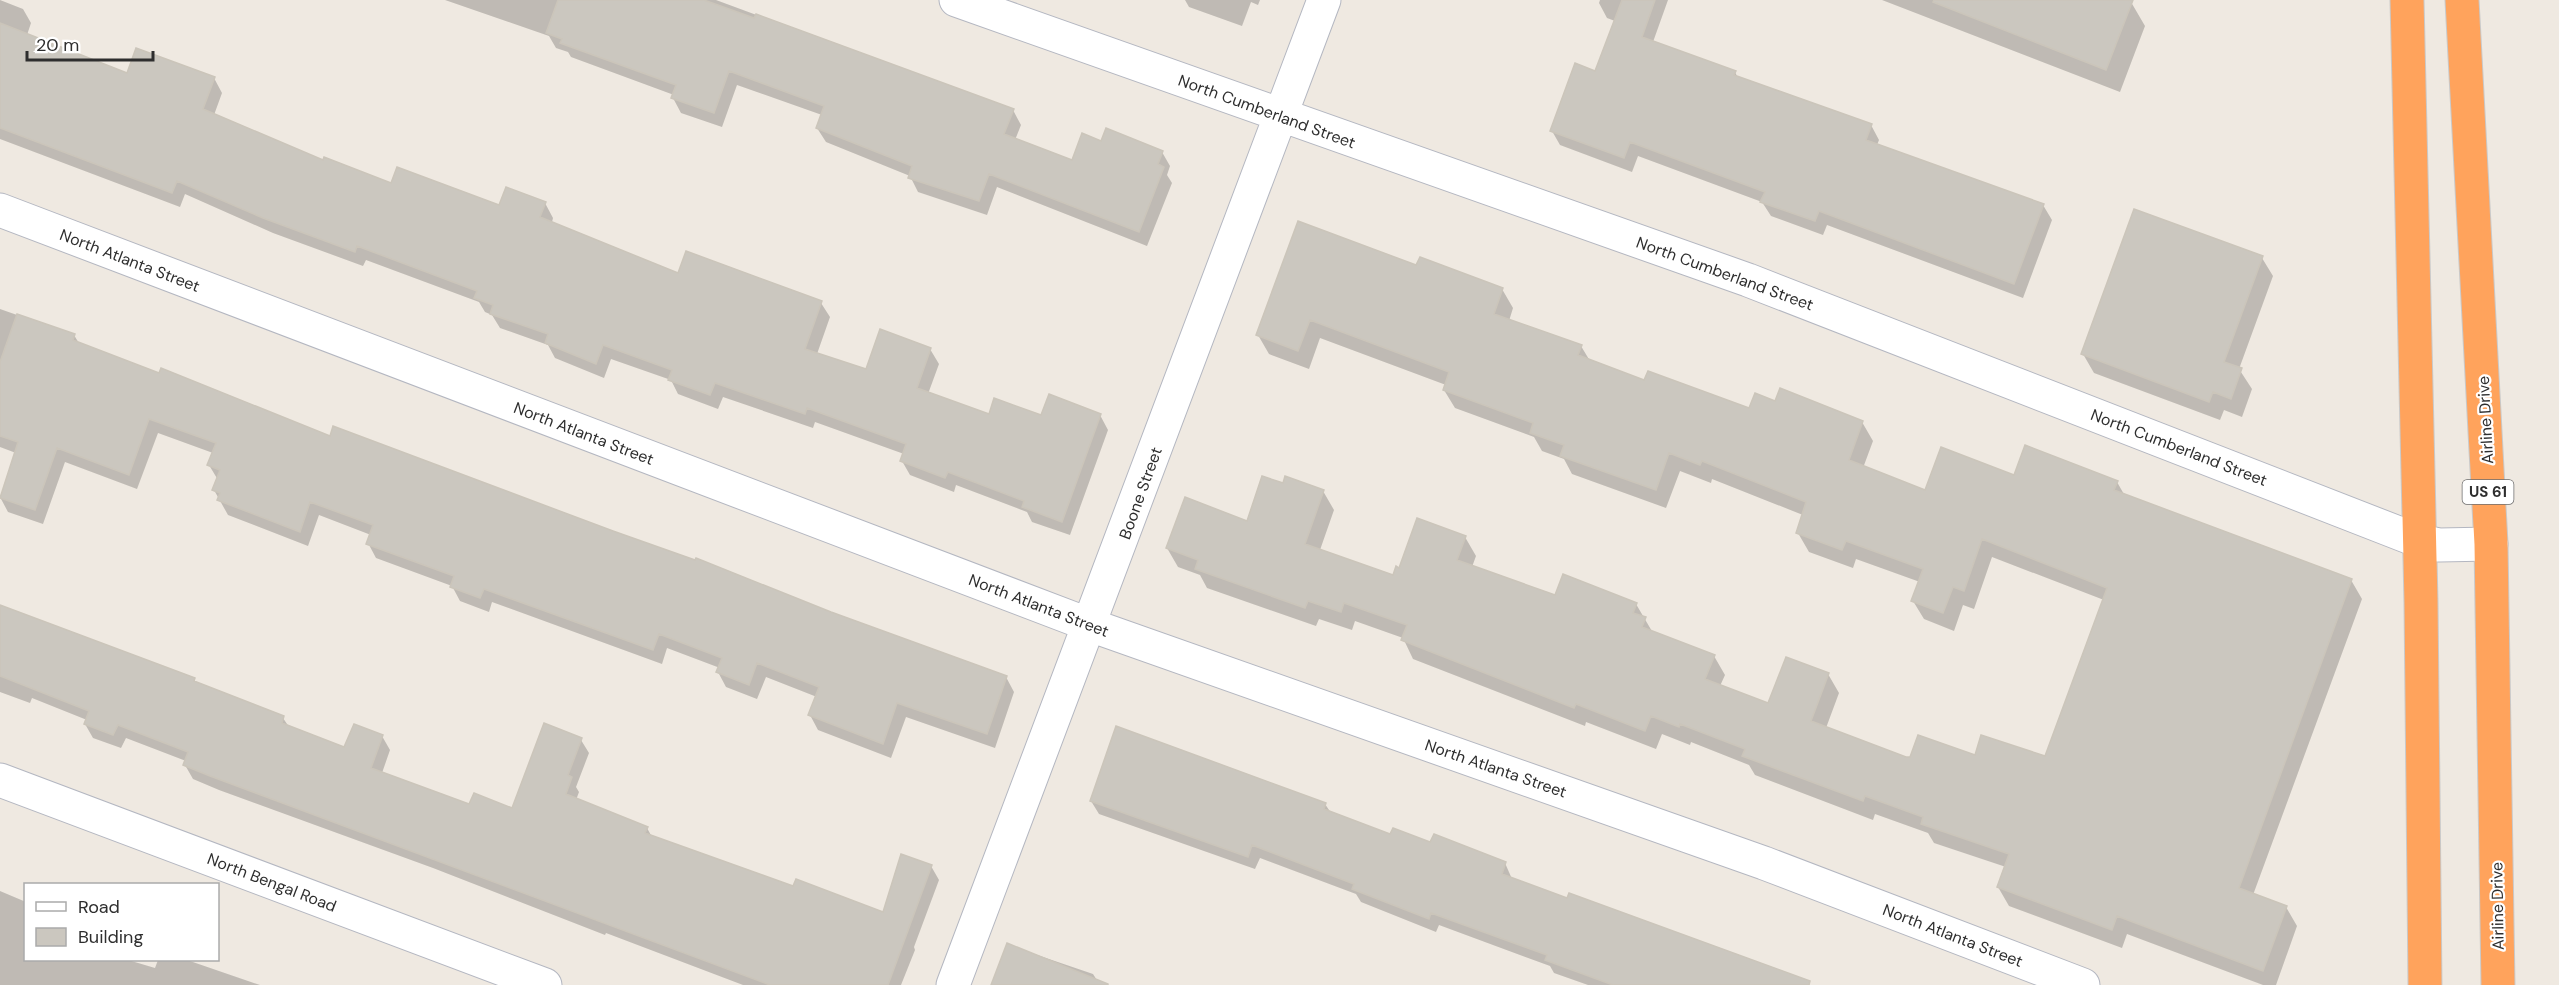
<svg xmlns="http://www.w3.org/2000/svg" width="2559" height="985" font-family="'DM Sans',sans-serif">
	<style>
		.shadow { fill: #0003 }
		.building { fill: #cbc7bf; stroke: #cbc5ba; stroke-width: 1.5 }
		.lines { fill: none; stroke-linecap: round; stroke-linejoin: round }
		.street-casing { stroke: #b4b7c1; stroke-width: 35 }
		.highway-casing { stroke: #c9c9c9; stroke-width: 35 }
		.street { stroke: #fff; stroke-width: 33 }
		.highway { stroke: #ffa35c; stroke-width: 33 }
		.labels { text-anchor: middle; stroke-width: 4.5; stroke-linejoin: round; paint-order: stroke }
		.shield { fill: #fff; stroke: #6d6d6d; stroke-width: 1.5 }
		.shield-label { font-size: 15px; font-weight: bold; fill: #2e2e2e }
		.street-label { font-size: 16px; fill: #2e2e2e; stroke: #fff }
	</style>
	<rect width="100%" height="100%" fill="#efe9e1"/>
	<!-- shadow -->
	<path class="shadow" d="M0,0l23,9 8,14 -4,12 101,40 86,3 8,15 -8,22 110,47 68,23 108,22 45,-4 8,15 -1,4 127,53 142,28 9,14 -13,37 50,17 63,-22 9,15 -11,30 62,22 110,-1 8,15 -38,105 -38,-13 -5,-10 -71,-27 -2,7 -44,-17 -8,-14 2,-7 -89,-32 -2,6 -90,-31 -5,12 -40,-15 -7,-14 -60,-21 -7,19 -49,-20 -7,-13 -48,-17 -8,-13 -7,-3 -6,-10 -113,-42 -3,6 -90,-33 -88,-39 -5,13 -180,-68z
		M445,0h271l297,110 8,15 -6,15 58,22 29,-19 60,9 8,14 -3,9 5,8 -25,63 -150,-59 -10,28 -69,-23 -8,-16 -84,-34 -9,-14 5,-13 -85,-30 -15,42 -41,-14 -8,-15 1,-3 -103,-38 -3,-5 -12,-4 -7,-12z
		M1185,0h75l-2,5 -7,-3 -9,24 -53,-19z
		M1600,0h68l-15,42 82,30 3,6 133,47 8,15 -2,5 166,60 9,15 -29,78 -196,-73 -4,10 -52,-19 -9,-14 -124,-46 -6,16 -72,-27 -8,-14 44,-58 19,-52 -8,-3 -8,-15z
		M1882,0h243l6,2 14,24 -25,66z
		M2262,258l11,18 -34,93 13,20 -10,28 -18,-7 -4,10 -126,-47 -11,-19z
		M1417,267l85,22 11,19 -4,13 72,25 9,15 55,21 105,28 26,-7 86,19 11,19 -10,27 63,24 89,-15 102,5 8,14 226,84 11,19 -109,296 33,12 11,19 -21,59h-13l-136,-51 -5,14 -113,-42 -11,-19 8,-20 -72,-24 -6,-10 -53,-19 -2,6 -118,-45 -6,-10 -58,-23 -1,3 -28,-11 -6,15 -70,-27 -1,4 -172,-67 -10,-21 -48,-17 -3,9 -33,-11 -3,7 -109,-38 -7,-13 -22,-8 -11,-19 81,-25 36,-38 39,6 11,19 -14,40 74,27 6,-7 65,-33 11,19 -4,11 84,30 80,7 17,29 61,23 11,19 -5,11 49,19 59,-31 11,19 -13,35 80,31 140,-1 58,-158 -112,-43 -18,52 -11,-4 -9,26 -30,-12 -11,-18 7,-19 -64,-23 -3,9 -44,-16 -11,-19 5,-18 -91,-36 -1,4 -31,-12 -14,37 -94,-34 -8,-15 -22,-8 -8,-14 -79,-29 -11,-18 2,-5 -126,-47 -11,31 -40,-15 -11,-19z
		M0,309l74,26 6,10 250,93 676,239 8,15 -19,56 -89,-31 -15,41 -73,-28 -8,-15 7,-18 -51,-20 -9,22 -31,-12 -8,-15 2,-4 -53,-20 -5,16 -170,-62 -3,10 -29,-11 -8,-15 -76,-28 -8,-15 3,-8 -52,-20 -11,31 -80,-31 -14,-25 4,-10 -9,-15 4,-12 -55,-20 -21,56 -72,-27 -22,62 -35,-12 -8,-15 16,-44 -16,-6z
		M0,605l194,74 2,4 87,35 6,9 56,22 37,-13 8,14 -8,23 88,33 43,4 68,-70 8,13 -13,34 3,5 -3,8 71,28 5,9 142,51 90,26 47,-48 8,14 -25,67 1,3 -14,35h-158l-137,-52 -1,2 -172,-67 -214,-78 -26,-11 -8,-14 1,-4 -60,-23 -5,10 -28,-10 -8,-14 2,-4 -55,-22 -2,5 -30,-11z
		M1091,801l234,3 6,9 60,23 114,27 7,16 285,106h-209l-34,-12 -4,-7 -111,-41 -3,7 -75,-30 -5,-8 -96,-36 -5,11 -156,-55z
		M0,891l26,11v58h102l27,8 3,-8h29l73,25h-260z
		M1008,945l85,29 7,11h-102z"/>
	<!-- building -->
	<path class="building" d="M558,0h146l50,18 2,-4 258,95 -10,25 68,26 10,-27 19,8 5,-13 57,23 -5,13 6,3 -25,65 -150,-58 -10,27 -71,-23 4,-12 -96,-38 8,-22 -95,-35 -15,42 -43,-15 5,-13 -116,-42 2,-4 -16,-6z
		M1622,0h33l-13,37 94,34 -2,4 138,49 -6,16 178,64 -30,80 -195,-73 -4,10 -55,-19 5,-10 -135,-50 -6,16 -74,-27 25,-68 20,8z
		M1934,0h199l-27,70 -173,-68z
		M0,23l127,50 9,-25 79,29 -12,32 120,51 1,-3 67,26 6,-16 102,38 7,-18 40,15 -6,15 138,56 8,-22 136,50 -17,48 61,20 14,-40 51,19 -14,40 72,26 5,-16 47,17 8,-21 52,20 -39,108 -40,-15 2,-6 -76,-29 -3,6 -45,-17 6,-17 -99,-36 -2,6 -90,-31 -5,12 -42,-15 4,-10 -69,-25 -7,19 -51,-21 3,-9 -58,-20 3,-9 -19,-7 3,-7 -120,-45 -2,6 -92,-34 -86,-37 -5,12 -172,-65z
		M2134,209l129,47 -39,106 18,6 -11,31 -18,-7 -4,10 -128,-48z
		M1298,221l118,44 4,-8 83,31 -9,26 88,31 -4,10 66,25 4,-9 101,37 6,-15 20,8 5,-13 83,33 -14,39 76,30 16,-43 73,28 11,-30 93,36 -4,9 238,89 -113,309 48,18 -24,65 -146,-55 -5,14 -115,-43 12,-33 -88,-30 2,-7 -58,-21 -2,5 -121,-45 3,-7 -65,-25 -1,3 -28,-11 -6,15 -69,-27 -2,4 -173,-68 6,-15 -63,-22 -3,9 -33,-11 -3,7 -110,-39 3,-9 -32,-12 19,-51 62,24 15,-45 21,7 2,-7 39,14 -19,54 88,31 3,-9 3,2 18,-50 49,18 -9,24 98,35 8,-21 74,29 -4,10 13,4 -4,10 73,28 -10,24 63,24 18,-46 43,16 -18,48 95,36h4l8,-22 57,20 6,-20 64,21 62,-168 -125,-49 -18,52 -11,-4 -10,26 -32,-12 12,-32 -77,-28 -4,9 -46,-17 10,-31 -104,-41 -2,4 -31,-12 -13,37 -96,-34 4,-11 -34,-12 3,-10 -90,-33 6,-18 -139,-52 -12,31 -42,-16z
		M17,314l58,20 -2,6 86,33 2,-5 169,68 3,-10 280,105 82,29 1,-2 135,54 176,64 -20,58 -90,-31 -14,41 -75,-29 11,-28 -62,-24 -8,22 -33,-13 6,-14 -63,-24 -6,16 -169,-61 -4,9 -30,-11 4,-11 -88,-32 7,-19 -63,-23 -10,30 -83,-32 3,-7 -8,-3 8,-20 -13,-5 9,-22 -67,-24 -20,56 -72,-27 -22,62 -35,-12 18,-56 -18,-6v-74z
		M0,605l195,73 -1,3 90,35 -2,7 62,24 10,-23 29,11 -12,33 98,36 5,-11 38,15 32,-85 38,15 -14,37 4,2 -6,17 82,33 -3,6 148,53 3,-7 87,33 18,-58 31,11 -44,120h-118l-560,-209 -27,-11 5,-13 -70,-27 -5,10 -29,-11 5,-13 -89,-35z
		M1116,726l210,77 -2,6 66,25 3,-6 37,14 4,-8 72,28 -4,12 65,24 2,-5 241,88 -1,4h-196l-68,-25 2,-5 -116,-42 -2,6 -77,-30 2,-5 -102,-39 -4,12 -158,-56z
		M1007,943l101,41v1h-117z"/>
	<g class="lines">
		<defs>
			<path id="street" d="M956,0l792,280 671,261 20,4 52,-1
				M0,210l1090,415 674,238 319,122
				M0,780l545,205
				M953,985l371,-985"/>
			<path id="highway" d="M2407,0l14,602 4,383
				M2462,0l29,544 7,441"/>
		</defs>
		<!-- street casing -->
		<use href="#street" class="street-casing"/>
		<!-- highway casing -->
		<use href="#highway" class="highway-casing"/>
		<!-- street -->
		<use href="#street" class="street"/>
		<!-- highway -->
		<use href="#highway" class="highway"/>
	</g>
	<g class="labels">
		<!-- shield labels -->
		<rect class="shield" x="2462.5" y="480" width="51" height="24" rx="4.5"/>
		<g class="shield-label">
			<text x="2488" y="497">US 61</text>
		</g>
		<!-- street labels -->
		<g class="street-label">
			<text transform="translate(1267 111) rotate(20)" y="6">North Cumberland Street</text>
			<text transform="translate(130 260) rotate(21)" y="6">North Atlanta Street</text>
			<text transform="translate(1725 273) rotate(20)" y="6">North Cumberland Street</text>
			<text transform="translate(2485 420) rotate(-93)" y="6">Airline Drive</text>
			<text transform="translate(584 433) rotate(21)" y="6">North Atlanta Street</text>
			<text transform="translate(2179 447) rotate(21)" y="6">North Cumberland Street</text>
			<text transform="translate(1140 493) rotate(-70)" y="6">Boone Street</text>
			<text transform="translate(1039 605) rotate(21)" y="6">North Atlanta Street</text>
			<text transform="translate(1496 768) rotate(19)" y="6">North Atlanta Street</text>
			<text transform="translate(272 882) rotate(21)" y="6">North Bengal Road</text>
			<text transform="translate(2497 906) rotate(-91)" y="6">Airline Drive</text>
			<text transform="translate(1953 935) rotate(21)" y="6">North Atlanta Street</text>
		</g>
	</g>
	<!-- legend -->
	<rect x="24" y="883" width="195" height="78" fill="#ffffff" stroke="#ababab" stroke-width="1.5"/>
	<rect x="36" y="902" width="30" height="9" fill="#ffffff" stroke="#ababab" stroke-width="1.5"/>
	<text x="78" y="913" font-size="18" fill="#2e2e2e">Road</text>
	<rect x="36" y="928" width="30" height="18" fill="#cbc7bf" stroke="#ababab" stroke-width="1.5"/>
	<text x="78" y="943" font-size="18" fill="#2e2e2e">Building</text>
	<!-- scale -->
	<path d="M27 51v9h126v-9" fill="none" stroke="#2e2e2e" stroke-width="3"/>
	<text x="36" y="51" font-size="18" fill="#2e2e2e" stroke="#ffffff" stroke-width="4.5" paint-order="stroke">20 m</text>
</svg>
